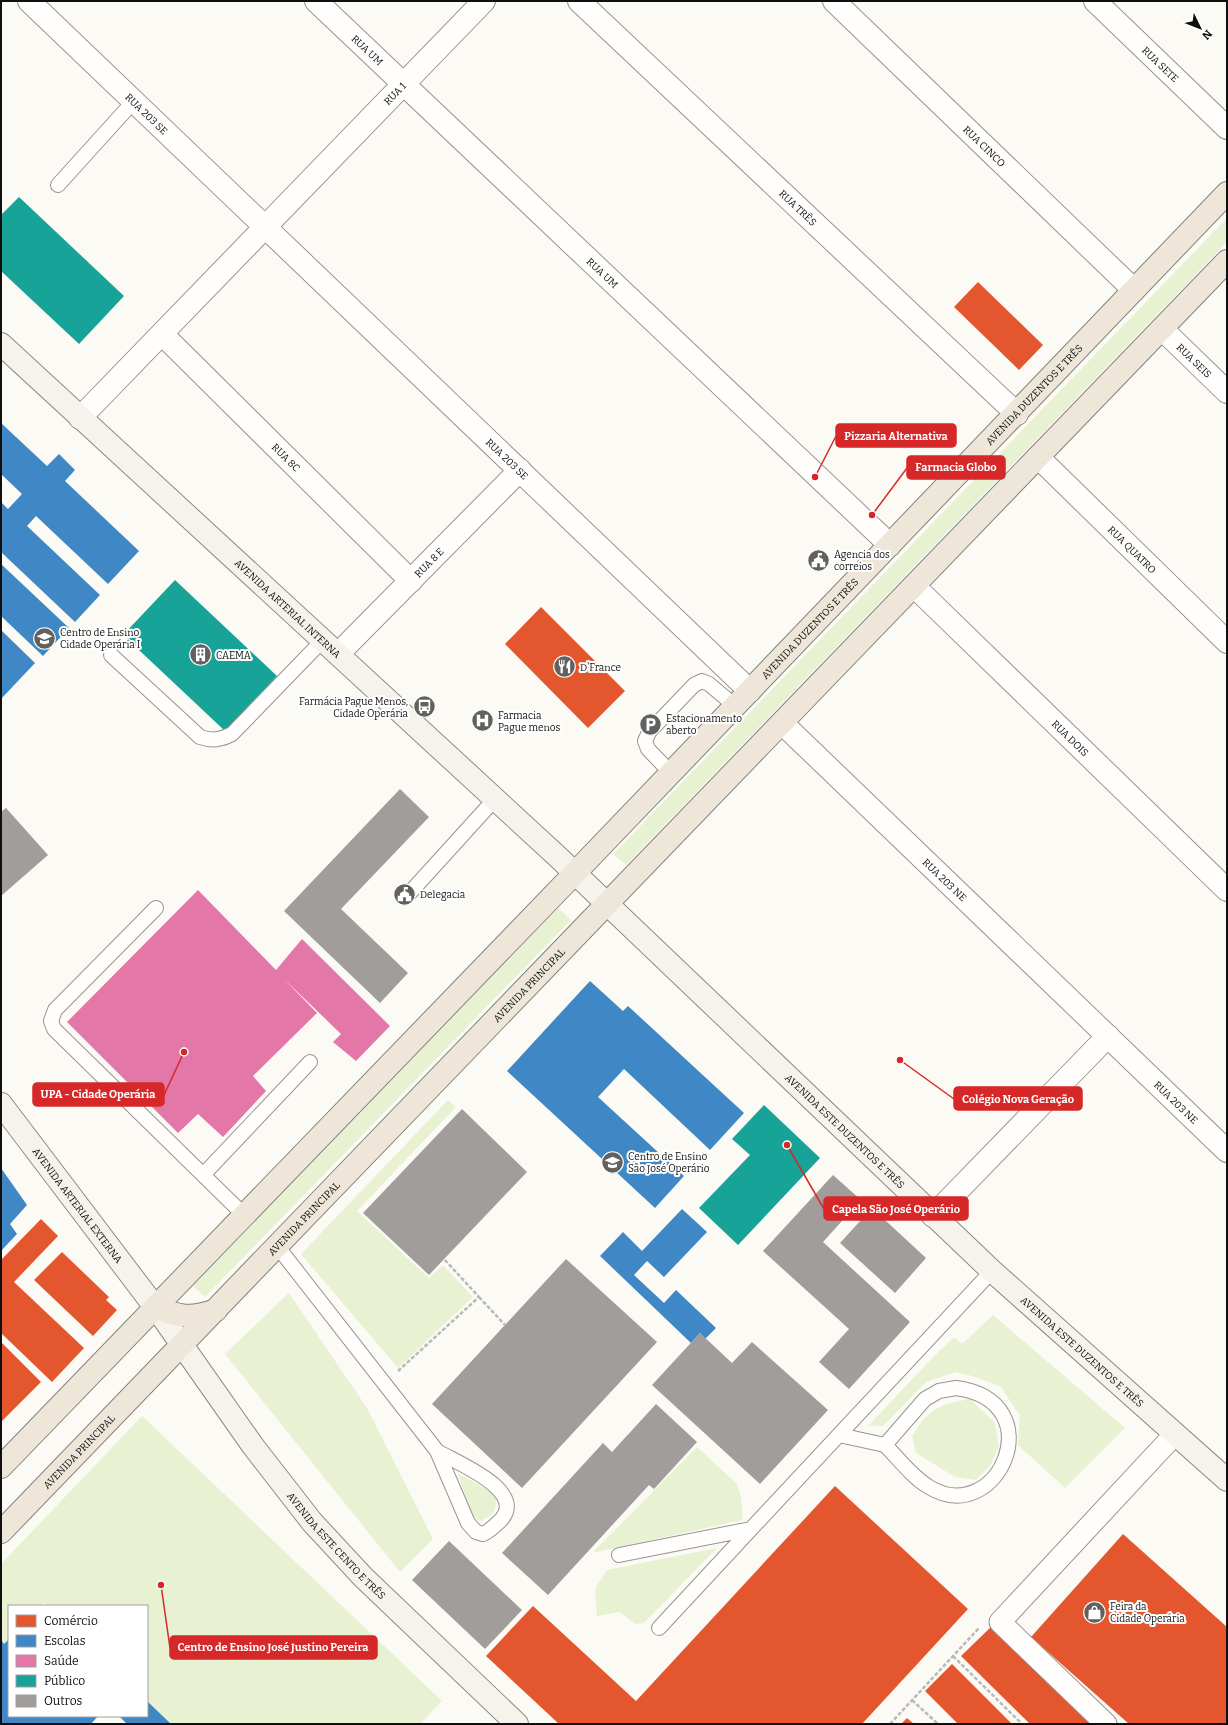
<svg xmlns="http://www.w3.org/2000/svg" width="1228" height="1725" font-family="Bitter,serif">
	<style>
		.green { fill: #e8f2d3 }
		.shops { fill: #e4572e }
		.schools { fill: #3f88c5 }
		.health { fill: #e377a8 }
		.public { fill: #17a398 }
		.building { fill: #a09d9a }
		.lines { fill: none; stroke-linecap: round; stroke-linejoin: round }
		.service-casing { stroke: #969592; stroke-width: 16 }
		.pedestrian-casing { stroke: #969592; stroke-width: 23 }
		.minor-casing { stroke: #969592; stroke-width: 24 }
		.secondary-casing { stroke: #8c8b89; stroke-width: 24 }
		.primary-casing { stroke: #83827f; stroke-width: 24 }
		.path { stroke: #b9b9b8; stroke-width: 2.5; stroke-dasharray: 4 2; stroke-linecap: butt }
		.service { stroke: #fffefd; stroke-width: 14 }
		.pedestrian { stroke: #fffefd; stroke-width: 21 }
		.minor { stroke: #fffefd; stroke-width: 22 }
		.secondary { stroke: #f5f3eb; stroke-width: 22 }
		.primary { stroke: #eee7d9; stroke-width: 22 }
		.labels { text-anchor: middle; stroke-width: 4; stroke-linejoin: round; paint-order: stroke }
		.street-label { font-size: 10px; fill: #0f0f0f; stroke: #fff }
		.poi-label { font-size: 10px; fill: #0f0f0f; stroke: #fff; text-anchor: start }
		.leader { fill: none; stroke: #d62828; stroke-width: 1.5 }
		.callout-dot { fill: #d62828; stroke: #fff; stroke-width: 1.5 }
		.callout { fill: #d62828; stroke: #d62828; stroke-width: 1.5 }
		.callout-label { font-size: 11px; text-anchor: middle; font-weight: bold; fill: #fff }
	</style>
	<rect width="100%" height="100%" fill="#fcfaf4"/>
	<!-- green -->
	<path class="green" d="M1227,218v24l-601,623 -13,-11z
		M558,908l13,12 -366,377 -12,-11z
		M448,1100l8,7 -99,104 72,67 14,-13 30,32 -75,71 -97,-114z
		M289,1293l78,115 66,131 -33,33 -175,-218z
		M993,1315l132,113 -60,60 -47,-43 2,-29 -19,-29 -25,-10 -20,-5 -30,10 -43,44 -14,-1 66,-70 19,-18 8,7z
		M970,1399l25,24 4,23 -9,20 -14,14 -21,-3 -39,-24 -4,-17c16,-27 28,-32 58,-37z
		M142,1416l300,285 -22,23h-249l-24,-23v-95h-100l-3,-3 -4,3h-31v33l-5,5 -3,-4v-76z
		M697,1447l40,37 4,14 2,22 -151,33z
		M458,1474l37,19c3,17 0,21 -15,28l-8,-6z
		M717,1548l-73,75 -9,1 -15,-12 -23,4 -2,-27 12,-19z"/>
	<!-- shops -->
	<path class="shops" d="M978,282l65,63 -24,25 -65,-63z
		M541,607l84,84 -37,37 -83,-84z
		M41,1219l17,17 -44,46 70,66 -32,34 -51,-49v-73z
		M62,1252l47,45 -3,3 11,10 -24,26 -59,-56z
		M1,1342l40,40 -40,40z
		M835,1486l133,123 -106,115h-303l-73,-68 47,-50 103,95z
		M1123,1534l104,93v97h-98l-98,-87z
		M992,1626l100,98h-62l-69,-68z
		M952,1664l60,60h-54l-33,-33z
		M907,1718l7,6h-13z"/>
	<!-- schools -->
	<path class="schools" d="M1,423l46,43 12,-12 16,16 -10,11 74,70 -31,33 -72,-68 -9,10 73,69 -25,27 -74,-70v-50l7,7 14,-15 -21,-20z
		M1,564l68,64 -26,28 -42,-40z
		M1,630l34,33 -34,36z
		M590,981l33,30 5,-5 116,107 -34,37 -86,-81 -26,28 86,79 -29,32 -148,-137z
		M1,1168l26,37 -17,19 7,10 -16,17z
		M682,1209l25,23 -43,45 -17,-16 -13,14 30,28 12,-13 40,38 -11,11 -5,-6 -9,10 -91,-87 23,-24 19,19z
		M9,1639v77h89l-7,8h-90v-84l3,4z
		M147,1701l24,23h-44l-8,-8h28z"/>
	<!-- health -->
	<path class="health" d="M198,890l78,80 26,-31 88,87 -34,35 -23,-19 8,-8 -57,-55 33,34 -64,63 13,15 -43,46 -25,-23 -20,19 -111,-111z"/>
	<!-- public -->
	<path class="public" d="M19,197l105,99 -45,48 -78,-73v-56z
		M175,580l102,96 -52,55 -102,-96z
		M764,1105l56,53 -82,87 -39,-37 51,-53 -18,-16z"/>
	<!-- building -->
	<path class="building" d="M400,789l29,28 -88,92 67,64 -28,30 -96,-92z
		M6,808l42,47 -47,41v-84z
		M462,1109l65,63 -98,103 -66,-62z
		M833,1175l28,25 -38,42 87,80 -61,67 -30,-27 30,-33 -86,-78z
		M872,1208l54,50 -31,35 -55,-50z
		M566,1259l91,83 -135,146 -90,-84z
		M700,1333l32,30 20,-21 76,68 -68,74 -108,-99z
		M656,1404l41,38 -43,47 -5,-4 -101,110 -46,-42 101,-110 9,9z
		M449,1541l73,69 -37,39 -73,-69z"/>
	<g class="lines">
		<defs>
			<path id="service" d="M58,185l76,-84
				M111,655l89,82c12,4 20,3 32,-3l91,-94
				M671,773l-23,-24 -3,-8 4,-9 45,-47 8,-4 7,3 26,22
				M406,897l89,-98
				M156,908l-101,102 -4,11 3,8 190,186
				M203,1175l107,-113
				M277,1246l160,205 31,72 8,9 7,2c7,-3 11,-8 17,-13 29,-30 -43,-58 -63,-70
				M956,1388c98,13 42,141 -27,99 -17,-10 -30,-28 -44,-42l40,-46 14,-8z
				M839,1435l46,10
				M751,1529l241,-258
				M619,1555l132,-26 -92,99"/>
			<path id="pedestrian" d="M1106,1724l-106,-102 175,-188"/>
			<g id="minor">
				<path id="s1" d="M29,1l721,690"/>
				<path id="s2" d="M316,1l574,544"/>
				<path id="s3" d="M579,1l438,413"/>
				<path id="s4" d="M834,1l300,289"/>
				<path id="s5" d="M1095,1l132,127"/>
				<path id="s6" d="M1162,329l65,63"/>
				<path id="s7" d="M162,334l249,247"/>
				<path id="s8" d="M80,418l404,-417"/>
				<path id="s9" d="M1038,457l189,185"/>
				<path id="s10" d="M914,586l313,304"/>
				<path id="s11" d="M338,654l182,-184"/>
				<path id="s12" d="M782,723l445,428"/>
				<path d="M933,1216l175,-180"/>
			</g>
			<g id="secondary">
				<path id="s13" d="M1,344l557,513 434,414 235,209"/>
				<path id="s14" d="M1,1104l160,211 92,131 59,76 51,55 154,147"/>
			</g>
			<g id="primary">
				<path d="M155,1307c24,10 36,12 61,3"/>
				<path id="s15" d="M1,1467l573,-593 653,-681"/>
				<path id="s16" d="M1,1532l1226,-1271"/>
			</g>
		</defs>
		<!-- service casing -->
		<use href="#service" class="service-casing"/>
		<!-- pedestrian casing -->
		<use href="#pedestrian" class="pedestrian-casing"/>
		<!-- minor casing -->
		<use href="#minor" class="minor-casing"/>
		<!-- secondary casing -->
		<use href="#secondary" class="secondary-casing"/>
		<!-- primary casing -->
		<use href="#primary" class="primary-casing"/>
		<!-- path -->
		<path class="path" d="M479,1297l26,28
			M398,1371l81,-74 -35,-38
			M953,1656l69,68
			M912,1700l26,24
			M890,1724l89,-96"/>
		<!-- service -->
		<use href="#service" class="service"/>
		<!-- pedestrian -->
		<use href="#pedestrian" class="pedestrian"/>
		<!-- minor -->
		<use href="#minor" class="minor"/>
		<!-- secondary -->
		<use href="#secondary" class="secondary"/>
		<!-- primary -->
		<use href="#primary" class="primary"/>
	</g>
	<!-- icons -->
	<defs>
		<symbol id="civic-disc" viewBox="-11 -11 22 22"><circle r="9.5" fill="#62615f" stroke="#fff"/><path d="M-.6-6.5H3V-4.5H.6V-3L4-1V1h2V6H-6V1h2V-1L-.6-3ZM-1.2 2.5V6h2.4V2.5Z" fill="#fff"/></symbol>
		<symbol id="school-disc" viewBox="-11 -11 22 22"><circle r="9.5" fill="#62615f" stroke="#fff"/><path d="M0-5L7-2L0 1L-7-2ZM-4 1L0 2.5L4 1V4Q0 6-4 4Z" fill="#fff"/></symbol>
		<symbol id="building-disc" viewBox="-11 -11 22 22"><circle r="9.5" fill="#62615f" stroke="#fff"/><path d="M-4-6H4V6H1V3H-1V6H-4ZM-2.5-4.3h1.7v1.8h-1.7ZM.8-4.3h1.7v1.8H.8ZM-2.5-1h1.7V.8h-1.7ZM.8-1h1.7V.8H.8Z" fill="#fff"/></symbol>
		<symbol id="restaurant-disc" viewBox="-11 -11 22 22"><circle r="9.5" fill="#62615f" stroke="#fff"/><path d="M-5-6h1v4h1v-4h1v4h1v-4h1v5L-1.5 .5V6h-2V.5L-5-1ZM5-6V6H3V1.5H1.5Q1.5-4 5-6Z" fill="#fff"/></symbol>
		<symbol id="bus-disc" viewBox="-11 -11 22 22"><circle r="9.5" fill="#62615f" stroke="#fff"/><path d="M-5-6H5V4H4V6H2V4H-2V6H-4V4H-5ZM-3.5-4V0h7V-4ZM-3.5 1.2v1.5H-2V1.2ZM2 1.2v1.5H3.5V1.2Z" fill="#fff"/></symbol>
		<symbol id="hospital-disc" viewBox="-11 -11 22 22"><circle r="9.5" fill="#62615f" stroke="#fff"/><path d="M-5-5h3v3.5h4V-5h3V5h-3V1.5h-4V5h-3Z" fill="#fff"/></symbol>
		<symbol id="parking-disc" viewBox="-11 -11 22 22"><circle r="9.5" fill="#62615f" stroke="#fff"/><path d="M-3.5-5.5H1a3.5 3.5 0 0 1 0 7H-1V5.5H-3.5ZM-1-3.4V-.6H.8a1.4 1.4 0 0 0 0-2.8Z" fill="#fff"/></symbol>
		<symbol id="shop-disc" viewBox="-11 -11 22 22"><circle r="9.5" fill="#62615f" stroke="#fff"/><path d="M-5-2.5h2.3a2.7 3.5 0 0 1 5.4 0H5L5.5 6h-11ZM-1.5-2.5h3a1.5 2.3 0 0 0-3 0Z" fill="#fff"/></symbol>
	</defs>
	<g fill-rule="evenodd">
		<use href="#civic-disc" x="806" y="548" width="25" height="25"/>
		<use href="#school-disc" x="32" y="626" width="25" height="25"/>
		<use href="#building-disc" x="188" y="642" width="25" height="25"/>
		<use href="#restaurant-disc" x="552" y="654" width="25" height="25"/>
		<use href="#bus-disc" x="412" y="694" width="25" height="25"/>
		<use href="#hospital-disc" x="470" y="708" width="25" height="25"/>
		<use href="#parking-disc" x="638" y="712" width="25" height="25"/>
		<use href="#civic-disc" x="392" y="882" width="25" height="25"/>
		<use href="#school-disc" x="600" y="1150" width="25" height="25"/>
		<use href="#shop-disc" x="1082" y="1600" width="25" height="25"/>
	</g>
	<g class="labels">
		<!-- street labels -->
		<g class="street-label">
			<text dy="4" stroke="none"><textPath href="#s2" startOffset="71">RUA UM</textPath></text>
			<text dy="4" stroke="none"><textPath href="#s5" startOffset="91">RUA SETE</textPath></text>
			<text dy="4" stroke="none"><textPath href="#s8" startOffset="452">RUA 1</textPath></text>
			<text dy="4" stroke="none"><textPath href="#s1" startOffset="163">RUA 203 SE</textPath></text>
			<text dy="4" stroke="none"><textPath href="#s4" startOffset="209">RUA CINCO</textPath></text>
			<text dy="4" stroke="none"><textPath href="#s3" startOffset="301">RUA TRÊS</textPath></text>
			<text dy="4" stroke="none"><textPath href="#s2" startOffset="395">RUA UM</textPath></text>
			<text dy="4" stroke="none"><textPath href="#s6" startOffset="45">RUA SEIS</textPath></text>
			<text dy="4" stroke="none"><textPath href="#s15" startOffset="1489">AVENIDA DUZENTOS E TRÊS</textPath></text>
			<text dy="4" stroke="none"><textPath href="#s7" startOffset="175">RUA 8C</textPath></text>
			<text dy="4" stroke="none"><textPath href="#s1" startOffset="662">RUA 203 SE</textPath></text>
			<text dy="4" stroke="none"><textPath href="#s9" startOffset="132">RUA QUATRO</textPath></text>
			<text dy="4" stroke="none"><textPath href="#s11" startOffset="129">RUA 8 E</textPath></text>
			<text dy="4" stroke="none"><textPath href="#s13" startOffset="390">AVENIDA ARTERIAL INTERNA</textPath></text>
			<text dy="4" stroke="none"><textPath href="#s15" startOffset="1165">AVENIDA DUZENTOS E TRÊS</textPath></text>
			<text dy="4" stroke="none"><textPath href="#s10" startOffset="218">RUA DOIS</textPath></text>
			<text dy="4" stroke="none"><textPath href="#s12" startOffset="226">RUA 203 NE</textPath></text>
			<text dy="4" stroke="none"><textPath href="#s16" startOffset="760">AVENIDA PRINCIPAL</textPath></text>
			<text dy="4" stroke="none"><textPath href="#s12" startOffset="547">RUA 203 NE</textPath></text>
			<text dy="4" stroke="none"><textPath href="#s13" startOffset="1154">AVENIDA ESTE DUZENTOS E TRÊS</textPath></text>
			<text dy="4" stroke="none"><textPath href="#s14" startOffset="127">AVENIDA ARTERIAL EXTERNA</textPath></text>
			<text dy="4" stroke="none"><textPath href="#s16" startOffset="436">AVENIDA PRINCIPAL</textPath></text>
			<text dy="4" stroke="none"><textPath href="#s13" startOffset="1478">AVENIDA ESTE DUZENTOS E TRÊS</textPath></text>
			<text dy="4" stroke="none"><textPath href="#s16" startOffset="112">AVENIDA PRINCIPAL</textPath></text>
			<text dy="4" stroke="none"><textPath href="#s14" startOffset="555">AVENIDA ESTE CENTO E TRÊS</textPath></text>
		</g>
		<!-- poi labels -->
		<g class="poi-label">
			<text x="834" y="558">Agencia dos<tspan x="834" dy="12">correios</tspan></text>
			<text x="60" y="636">Centro de Ensino<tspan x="60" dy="12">Cidade Operária I</tspan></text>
			<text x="216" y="659">CAEMA</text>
			<text x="580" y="671">D'France</text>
			<text x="408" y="705" text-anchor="end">Farmácia Pague Menos,<tspan x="408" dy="12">Cidade Operária</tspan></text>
			<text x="498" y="719">Farmacia<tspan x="498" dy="12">Pague menos</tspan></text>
			<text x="666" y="722">Estacionamento<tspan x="666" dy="12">aberto</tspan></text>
			<text x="420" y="898">Delegacia</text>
			<text x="628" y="1160">Centro de Ensino<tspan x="628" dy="12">São José Operário</tspan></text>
			<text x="1110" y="1610">Feira da<tspan x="1110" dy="12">Cidade Operária</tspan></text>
		</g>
	</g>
	<!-- callouts -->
	<path class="leader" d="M815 477L836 436M872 515L907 468M184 1052L164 1095M900 1060L954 1099M787 1145L824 1209M161 1585L170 1648"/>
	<g class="callout-dot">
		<circle cx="815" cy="477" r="4"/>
		<circle cx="872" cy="515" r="4"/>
		<circle cx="184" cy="1052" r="4"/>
		<circle cx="900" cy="1060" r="4"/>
		<circle cx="787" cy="1145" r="4"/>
		<circle cx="161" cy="1585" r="4"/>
	</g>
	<g class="callout">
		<rect x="836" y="424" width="120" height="23" rx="4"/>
		<rect x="907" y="456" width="98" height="23" rx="4"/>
		<rect x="33" y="1083" width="131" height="23" rx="4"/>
		<rect x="954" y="1087" width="128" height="23" rx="4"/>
		<rect x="824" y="1197" width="144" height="23" rx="4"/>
		<rect x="170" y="1636" width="207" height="23" rx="4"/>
	</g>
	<g class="callout-label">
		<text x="896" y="440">Pizzaria Alternativa</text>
		<text x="956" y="471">Farmacia Globo</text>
		<text x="98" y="1098">UPA - Cidade Operária</text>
		<text x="1018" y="1103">Colégio Nova Geração</text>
		<text x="896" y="1213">Capela São José Operário</text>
		<text x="273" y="1651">Centro de Ensino José Justino Pereira</text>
	</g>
	<!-- border -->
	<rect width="1228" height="1725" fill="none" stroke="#0f0f0f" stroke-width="4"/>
	<!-- legend -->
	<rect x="8" y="1605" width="140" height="112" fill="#ffffff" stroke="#9f9f9f"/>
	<rect x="16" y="1615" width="20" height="12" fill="#e4572e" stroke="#9f9f9f"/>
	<text x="44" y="1625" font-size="12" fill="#0f0f0f">Comércio</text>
	<rect x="16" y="1635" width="20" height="12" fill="#3f88c5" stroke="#9f9f9f"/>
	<text x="44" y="1645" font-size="12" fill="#0f0f0f">Escolas</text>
	<rect x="16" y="1655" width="20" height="12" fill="#e377a8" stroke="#9f9f9f"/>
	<text x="44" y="1665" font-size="12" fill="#0f0f0f">Saúde</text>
	<rect x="16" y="1675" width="20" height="12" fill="#17a398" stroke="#9f9f9f"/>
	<text x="44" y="1685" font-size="12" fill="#0f0f0f">Público</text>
	<rect x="16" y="1695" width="20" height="12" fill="#a09d9a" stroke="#9f9f9f"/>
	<text x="44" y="1705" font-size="12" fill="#0f0f0f">Outros</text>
	<!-- north arrow -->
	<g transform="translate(1200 28) rotate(133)" stroke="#ffffff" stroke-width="3" paint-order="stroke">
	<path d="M0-3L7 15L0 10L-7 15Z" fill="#0f0f0f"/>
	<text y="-6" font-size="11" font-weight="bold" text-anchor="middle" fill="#0f0f0f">N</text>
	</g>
</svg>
